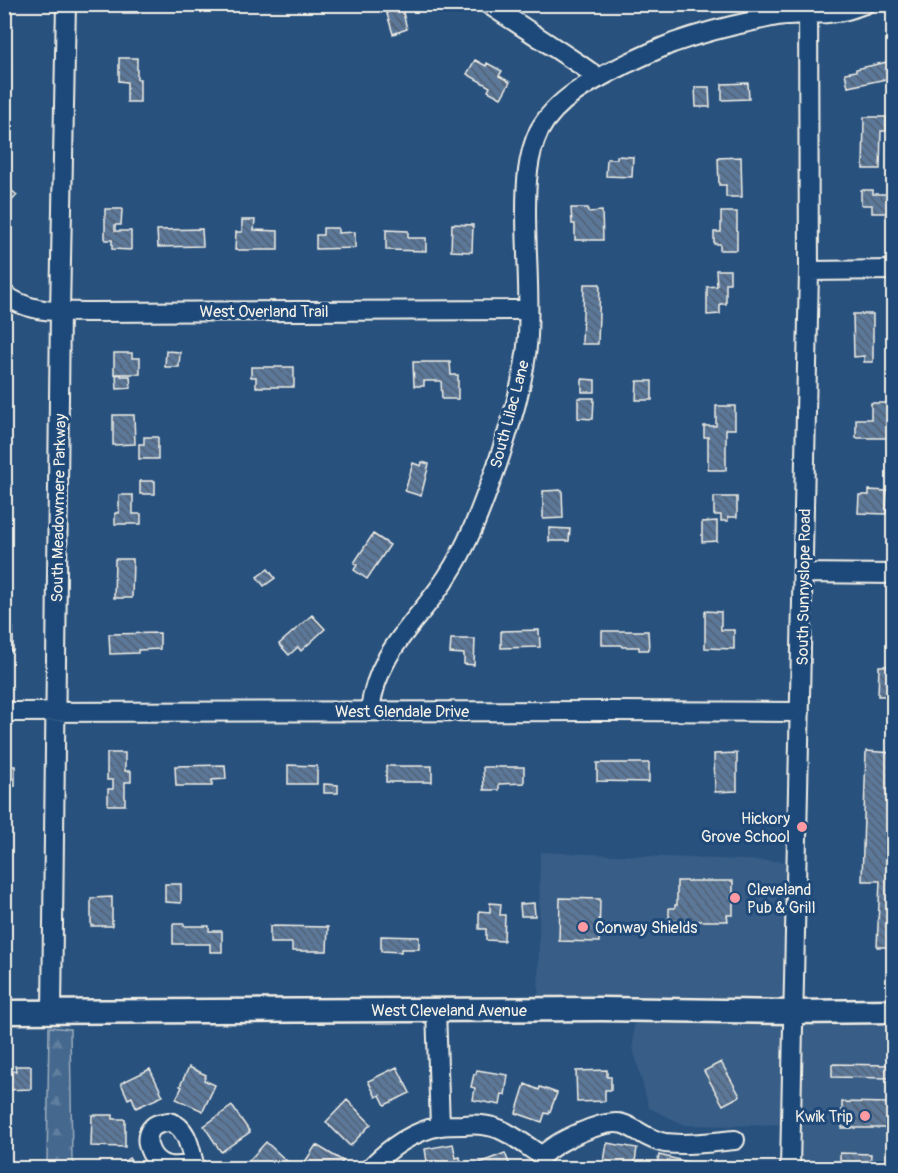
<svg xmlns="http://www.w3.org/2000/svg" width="898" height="1173" font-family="Pangolin,sans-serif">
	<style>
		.built { fill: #375d86 }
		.forest { fill: url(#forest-firs); stroke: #9cacbb; stroke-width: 1.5 }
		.building { fill: url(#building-back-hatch); stroke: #f4f1e8; stroke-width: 1.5 }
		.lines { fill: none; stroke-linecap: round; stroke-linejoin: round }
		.minor-casing { stroke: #f4f1e8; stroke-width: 22 }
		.major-casing { stroke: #f4f1e8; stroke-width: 27 }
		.minor { stroke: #1f4a7a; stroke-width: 18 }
		.major { stroke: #1f4a7a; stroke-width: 22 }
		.poi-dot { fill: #ff9aa2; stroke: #1f4a7a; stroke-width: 2 }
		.labels { text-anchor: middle; stroke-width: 6; stroke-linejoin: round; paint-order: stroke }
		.street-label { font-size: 16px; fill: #f4f1e8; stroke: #1f4a7a }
		.poi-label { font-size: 16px; fill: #f4f1e8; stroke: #1f4a7a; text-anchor: end }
	</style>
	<defs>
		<pattern id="forest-firs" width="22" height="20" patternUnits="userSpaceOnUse" patternTransform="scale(1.5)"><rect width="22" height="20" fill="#45688e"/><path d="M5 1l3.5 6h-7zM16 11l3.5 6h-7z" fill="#607e9e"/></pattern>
		<pattern id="building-back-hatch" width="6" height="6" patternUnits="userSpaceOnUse" patternTransform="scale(1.5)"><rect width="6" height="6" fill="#5b7899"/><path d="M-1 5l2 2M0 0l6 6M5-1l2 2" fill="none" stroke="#536274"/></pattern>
	</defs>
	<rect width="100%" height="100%" fill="#28517e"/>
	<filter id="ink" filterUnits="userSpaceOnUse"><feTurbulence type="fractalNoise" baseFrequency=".0167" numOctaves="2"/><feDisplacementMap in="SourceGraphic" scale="12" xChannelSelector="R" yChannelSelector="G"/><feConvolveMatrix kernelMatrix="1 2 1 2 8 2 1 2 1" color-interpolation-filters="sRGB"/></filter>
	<g filter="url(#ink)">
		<!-- built -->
		<path class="built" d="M540,852l257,10 -4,149h100v157h-93l1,-44 -49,1 -19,1 -48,-1 -36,-17 -16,-60 1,-38h-96z"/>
		<!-- forest -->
		<path class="forest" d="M49,1027l21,2 2,130 6,9h-31z"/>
		<!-- building -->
		<path class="building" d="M123,4h16v9h-16z
			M384,4h17l6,25 -14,5z
			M4,49h5v11h2v29h-7z
			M119,58h18v21h3v23h-13v-20l-8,-1z
			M475,60l11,6 1,-3 15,8 -3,5 11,6 -9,16 -13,-7 2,-4 -23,-13z
			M887,62l4,16 -43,9 -3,-14 11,-2v-2z
			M748,83l1,16 -27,1v-16z
			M695,87h14l1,20h-14z
			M864,117h22v14h-5l-1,38h-17z
			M617,156l16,1 -1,20 -26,-1 1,-17h10z
			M741,157l1,40h-16v-12h-7l-1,-27z
			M4,184l13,11 -11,12 -2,-1z
			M861,190h12v4h21v19h-22v-8h-11z
			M571,208h17v4l14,-1 1,29h-28v-16h-3z
			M105,209h17l-1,16h-6v6h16v19l-19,-1v-9h-7z
			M721,212h16v38h-17v-6h-6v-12h7z
			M242,220h13l-1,10 24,1v19h-43l1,-18h6z
			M452,224l21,1 -1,27 -21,-1z
			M323,228h15v5l17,-1v16l-39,1v-14h7z
			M202,229l1,17 -45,1 -1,-17z
			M386,230l22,1v7h18v13l-40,-1z
			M716,270h14v13h-4v21h-6v10l-13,1v-28l10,-1z
			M584,284h16l-2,60h-16z
			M853,314h20v48h-9v-6l-10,1z
			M166,351l14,1 -1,15h-14z
			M114,353h18v5h8v16h-26z
			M413,362h37l1,13h7v24h-16l-1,-18h-17v5h-10z
			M251,367h43v20h-38v-10h-5z
			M121,374v2h9l1,12 -14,1 -1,-14z
			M582,379l13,1v12h-13z
			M637,381h15v19h-16z
			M578,398h16l-1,21 -15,-1z
			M871,403h21v35h-36v-19h15z
			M716,406h19v23h-9v41h-18v-33h-4v-11h12z
			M113,415h21l1,29 -22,1z
			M144,437h14v22h-19v-15h5z
			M422,462l7,2 -8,32 -16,-5 8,-28 8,3z
			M140,481h15v13h-15z
			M4,486h6l1,15h-7z
			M562,490l1,28 -20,1v-28z
			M869,490l18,1 -1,23 -28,-1 1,-18h10z
			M119,495h14v19h8v10h-26v-11h4z
			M714,497h23v20h-9v4h-7v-6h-7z
			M717,521v20l-15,1v-20z
			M549,528l21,1 -1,12h-20z
			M373,534l17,11 -23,34 -13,-9 3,-5 -3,-2z
			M115,559h18l-1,39h-18z
			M268,569l7,9 -11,8 -7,-9z
			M705,611l16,1v18h13v19l-29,-1z
			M312,615l13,14 -24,22 -3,-4 -9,8 -10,-11z
			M4,628h9v23h-9z
			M539,630l1,17 -39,1v-17z
			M602,631h46l1,19h-10v-3h-17l-1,-2h-19z
			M160,633v16l-22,1v3l-28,1 -1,-20z
			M451,639h24l-1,26 -10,-1v-10l-14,-1z
			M879,666h15v37h-6v-7h-10z
			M866,751l28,2v194h-17l3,-66h-18z
			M107,753h18v18h6v11h-6v23h-17v-16h5v-9h-6z
			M737,753v38l-22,1 -1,-38z
			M597,763h52v19l-52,-1z
			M225,765l1,14 -14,1v6h-36l-1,-20z
			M288,765l29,1v18h-29z
			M4,766h11v20l-11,1z
			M386,766h46v16h-46z
			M483,767h41v16l-25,1v6h-15z
			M324,784l14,1v8h-14z
			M677,881h56v34h-6l1,6h-59v-13h6v-3h2z
			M165,884h16v19l-16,-1z
			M112,897v29h-21v-28z
			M560,898l40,1 -1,43 -40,-1z
			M490,903l11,1 -1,11h5l-1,26 -18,-1v-11h-7v-18l11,1z
			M534,903l1,13h-14l-1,-12z
			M4,906h7v14h-7z
			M173,924h11v2h25v5h13v21h-12v-8h-37z
			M270,926l58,1 -1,24h-35v-8h-22z
			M381,936l38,1v12h-18v3l-20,-1z
			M721,1062l19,34 -17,9 -19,-34z
			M832,1064l57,1v13l-57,-1z
			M15,1066h16v23l-27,1v-19h12z
			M189,1067l17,8 -2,5 11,5 -12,26 -27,-12 6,-12 -2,-1z
			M397,1067l13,26 -25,12 -5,-10 -4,2 -8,-16z
			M150,1069l13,27 -27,12 -4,-11 -4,2 -7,-16z
			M477,1070l31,5 -3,20 -3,-1 -2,11 -27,-5 2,-12 -4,-1 3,-13h2z
			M607,1070v7h4v13h-6v11l-28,1 -1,-31z
			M525,1084l14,6 1,-3 17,6 -8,21 -4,-1 -3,9 -26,-9z
			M347,1100l24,24 -21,22 -24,-24z
			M842,1102l46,1v25h-46z
			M232,1106l18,26 -29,20 -17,-26z
			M92,1115h21v4h12v28l-34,-1z
			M266,1142l23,21 -5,5h-36l-3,-3z
			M607,1143l30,5 -3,20h-31z
			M453,1144l3,14 4,-1 2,11h-34l-3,-19z
			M316,1145l27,16 -5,7h-37z
			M505,1153l6,15h-32l-2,-4z
			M840,1153l31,1 -1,13h6l-1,1h-35z
			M659,1155l29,7 -2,6h-30z
			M129,1158l8,10h-22z"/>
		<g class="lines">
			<defs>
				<path id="minor" d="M488,4l91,60 20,14
					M809,271l85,-1
					M4,294c26,20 54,17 85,18l439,-2
					M803,573l91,1
					M370,711c6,-59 47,-88 77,-134 23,-35 36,-74 50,-112 14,-42 28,-86 31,-129 2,-41 -2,-83 -2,-124 0,-27 1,-56 13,-81 18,-34 57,-52 89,-68 15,-7 30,-14 45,-20 28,-10 56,-17 85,-23 10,-2 20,-5 30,-5 16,-2 32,0 49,-3 10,-1 18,-5 28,-8
					M4,712l606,-1 190,1
					M436,1010l4,116
					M52,1012l8,-701 6,-307
					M169,1122c18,4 21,26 25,42 -10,2 -24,4 -33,-1 -11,-6 -18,-23 -10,-34 5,-6 11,-6 18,-7z
					M542,1156c13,-14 62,-38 81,-32 15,5 24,16 42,19 23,3 47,-1 70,-3
					M370,1168c19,-20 41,-36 70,-42 7,-1 15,-1 23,-1 11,-1 25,0 36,4 15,6 29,18 43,27
					M790,1168l19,-897 -1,-267"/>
				<path id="major" d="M4,1012l598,-3 191,3 101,-1"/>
			</defs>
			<!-- minor casing -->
			<use href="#minor" class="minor-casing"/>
			<!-- major casing -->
			<use href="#major" class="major-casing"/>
			<!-- minor -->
			<use href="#minor" class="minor"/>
			<!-- major -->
			<use href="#major" class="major"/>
		</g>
	</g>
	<!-- markers -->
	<g class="poi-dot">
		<circle cx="802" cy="827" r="6"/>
		<circle cx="735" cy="898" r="6"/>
		<circle cx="583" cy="927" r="6"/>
		<circle cx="865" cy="1116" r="6"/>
	</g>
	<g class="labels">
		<!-- street labels -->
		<g class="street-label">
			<text x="264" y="317">West Overland Trail</text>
			<text transform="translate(509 414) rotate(-75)" y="6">South Lilac Lane</text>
			<text transform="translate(58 508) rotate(-89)" y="6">South Meadowmere Parkway</text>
			<text transform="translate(803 587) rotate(-89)" y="6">South Sunnyslope Road</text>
			<text x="402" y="717">West Glendale Drive</text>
			<text x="449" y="1016">West Cleveland Avenue</text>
		</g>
		<!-- poi labels -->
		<g class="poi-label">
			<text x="790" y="824">Hickory<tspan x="790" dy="18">Grove School</tspan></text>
			<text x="747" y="895" text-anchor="start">Cleveland<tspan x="747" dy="18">Pub &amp; Grill</tspan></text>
			<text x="595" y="933" text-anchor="start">Conway Shields</text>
			<text x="853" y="1122">Kwik Trip</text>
		</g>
	</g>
	<!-- margin -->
	<rect width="898" height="1173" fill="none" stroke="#1f4a7a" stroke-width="24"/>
	<rect x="12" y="12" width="874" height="1149" fill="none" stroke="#f4f1e8" stroke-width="2" filter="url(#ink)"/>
</svg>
